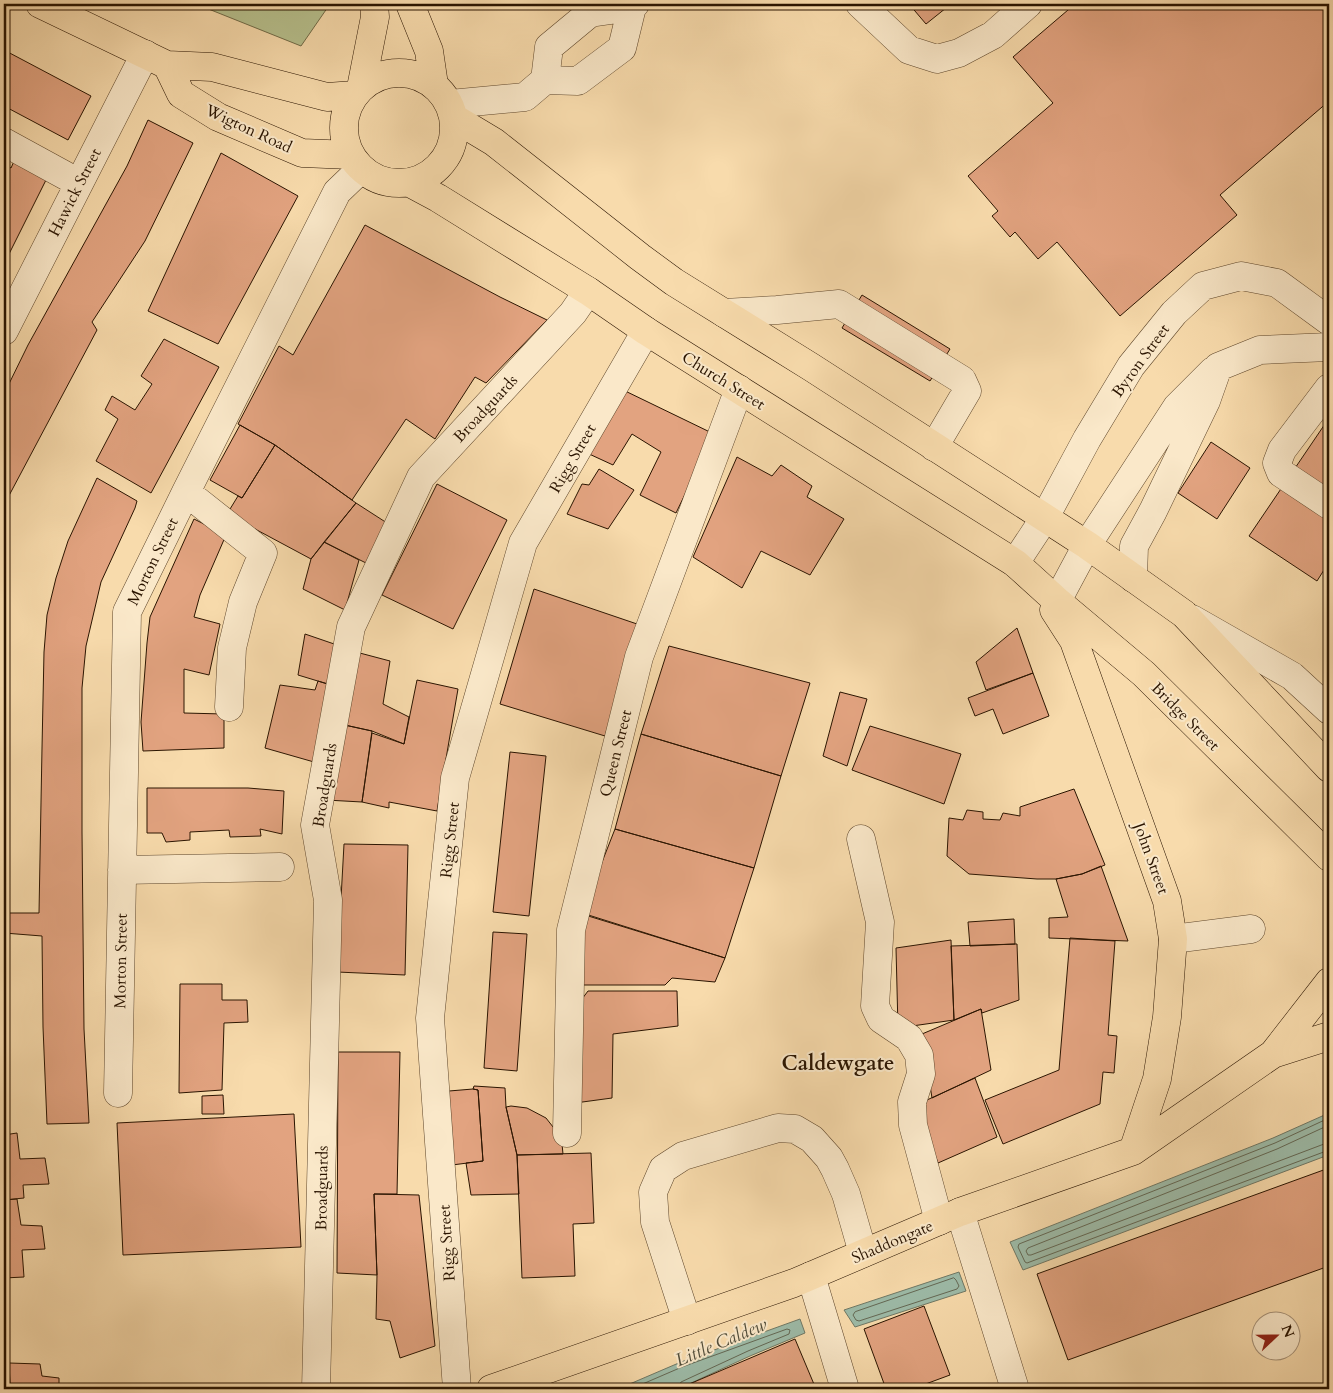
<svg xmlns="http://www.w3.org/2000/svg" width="1333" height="1393" font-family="Cardo,serif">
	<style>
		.green { fill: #b7c18e; stroke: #706a47 }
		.water { fill: #9dbba8; stroke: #6f7865 }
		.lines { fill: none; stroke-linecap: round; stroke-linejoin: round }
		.shore { stroke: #646854; stroke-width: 1 }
		.building { fill: #e2a380; stroke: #2a1400 }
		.minor-casing { stroke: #5e462b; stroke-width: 29 }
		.major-casing { stroke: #2a1400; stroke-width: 29 }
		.minor { stroke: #fae8c9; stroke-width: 28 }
		.major { stroke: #f8dbac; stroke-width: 28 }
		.labels { text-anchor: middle; stroke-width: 4; stroke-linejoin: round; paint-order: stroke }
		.street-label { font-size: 16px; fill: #2a1400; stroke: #fae8c9 }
		.water-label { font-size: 18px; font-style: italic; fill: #524e3b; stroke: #fae8c9 }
		.district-label { font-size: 21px; font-weight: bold; fill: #2a1400; stroke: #fae8c9 }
	</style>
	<rect width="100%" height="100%" fill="#f8dbac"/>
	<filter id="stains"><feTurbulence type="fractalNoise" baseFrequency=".004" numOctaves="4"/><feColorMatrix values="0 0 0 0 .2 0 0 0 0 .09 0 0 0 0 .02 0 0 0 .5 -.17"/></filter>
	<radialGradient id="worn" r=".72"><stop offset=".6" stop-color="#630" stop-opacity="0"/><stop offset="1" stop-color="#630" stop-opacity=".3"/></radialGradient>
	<!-- green -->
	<path class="green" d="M196,4h134l-29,42z"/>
	<!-- water -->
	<path class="water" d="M1329,1113v41l-6,3 -300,113 -13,-28 263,-104z
		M959,1272l7,19 -111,36 -11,-17z
		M800,1319l5,14 -55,23 -72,33h-60l63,-27z"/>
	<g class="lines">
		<!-- shore -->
		<path class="shore" d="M1329,1118l-54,25 -256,101 -1,3 7,15 2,1 302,-113
			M1329,1125l-52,24 -249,99 -2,3 2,4h3l293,-111h5
			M954,1278l2,2 3,6 -2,3 -98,32 -3,-1 -3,-5 2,-3z
			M631,1389l51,-22 105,-38 3,1 -1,4 -41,17 -67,31 -3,6"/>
	</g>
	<!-- building -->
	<path class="building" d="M909,4h42l-25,20z
		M1075,4h254v97l-109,94 17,20 -117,101 -63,-74 -19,17 -23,-27 -5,5 -18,-21 6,-5 -30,-35 85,-73 -40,-46z
		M4,50l87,46 -23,44 -64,-34z
		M148,120l45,23 -48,98 -53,81 5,8 -93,175v-111l24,-49 99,-179z
		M221,153l77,43 -80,148 -70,-33z
		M15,159l33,17 -44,88v-100l7,4z
		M365,225l135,72 47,23 -61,63 -11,-6 -40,62 -29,-20 -54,81 -77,-55 -37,-21 41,-78 14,9z
		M862,295l88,54 -20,32 -88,-53z
		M164,339l55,28 -68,126 -55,-32 22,-42 -13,-9 7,-14 23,14 17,-26 -11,-8z
		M619,388l95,46 -38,79 -36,-18 21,-43 -29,-18 -19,31 -26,-12z
		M1329,418v144l-12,19 -68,-45z
		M240,425l35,20 -33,53 -32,-18z
		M1211,442l39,26 -33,51 -39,-26z
		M275,445l81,58 -45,56 -84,-45 11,-18 4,2z
		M737,457l35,19 9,-11 31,21 -5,11 37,22 -34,56 -49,-24 -19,37 -49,-31z
		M599,469l35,21 -26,39 -41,-15 15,-30 7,1z
		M97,478l40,23 -2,7 -34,74 -15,64 -4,42v144l2,197 5,94 -42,1 -4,-97 -1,-91 -38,-3v-20h35l3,-165 2,-96 3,-37 9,-37 12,-37z
		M437,484l70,36 -54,109 -71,-34z
		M356,503l31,20 -21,40 -42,-21z
		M194,519l32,16 -26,60 -6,22 26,7 -11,51 -25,-6v44l40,1v34l-81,3 -2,-29 6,-79 3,-26z
		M324,542l35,18 -14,50 -42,-21 8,-30z
		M534,589l106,36 -35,111 -105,-32z
		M1017,628l16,45 -47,17 -10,-28z
		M305,634l35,12 -9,39 -33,-10z
		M669,646l141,37 -29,93 -140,-42z
		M356,652l34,9 -7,43 26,13 -5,27 -32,-13 -32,-7z
		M1033,673l16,43 -46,18 -10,-25 -18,7 -7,-18z
		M417,680l41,9 -21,122 -48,-9v6l-27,-6 10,-69 32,11z
		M318,681l13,4 -17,77 -49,-14 15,-63 35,5z
		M840,692l27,7 -20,67 -24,-10z
		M340,724l32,7 -10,71 -36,-2z
		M870,726l91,28 -17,50 -92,-34z
		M641,734l140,42 -27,92 -139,-39z
		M510,752l36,4 -17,160 -36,-4z
		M147,788h101l36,3 -2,43 -22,-5 1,7 -31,1 -1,-7 -39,2v8l-24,2 -4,-9h-15z
		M1074,789l31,76 -23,9 -26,5h-19l-68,-5 -22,-18 2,-38 14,2 4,-10 16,2v7l17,1 3,-7 17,3v-9z
		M615,829l139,39 -29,90 -143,-45z
		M344,844l64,1 -3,130 -68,-3z
		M1101,866l27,75 -79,-3v-20l19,-1 -12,-38 26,-5z
		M585,915l140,43 -10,24 -43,-4 -7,7h-91z
		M1014,919l1,25 -45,2 -2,-24z
		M493,932l34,2 -10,137 -33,-3z
		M1070,938l45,3 -7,94 9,1 -3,37 -11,-1 -3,32 -97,40 -18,-44 74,-30z
		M951,940l3,80 -56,8 -2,-80z
		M1017,944l2,56 -37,13 -1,-4 -27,11 -3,-74z
		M180,984h42v16h25l1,22 -24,1 -2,67 -43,3z
		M588,991h89l1,35 -65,8 -1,64 -37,5 4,-100z
		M981,1009l10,61 -59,28 -10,-64z
		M338,1052h62l-3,142h-23l3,81 -40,-2z
		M975,1078l22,59 -59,26 -22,-58z
		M474,1086l31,2 1,19 11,48 2,39 -48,1 -5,-32 17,-2 -5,-71 -5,-1z
		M473,1089l5,1 5,71 -31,4 -3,-74z
		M223,1095l1,19h-22v-18z
		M511,1106l16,2 19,10 11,14 5,12 1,10 -46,1 -11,-48z
		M294,1114l7,133 -178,8 -6,-132z
		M17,1133l3,26 25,-1 4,26 -26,1 1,13 -20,2v-65z
		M591,1153l3,70 -21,1 2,52 -53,2 -5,-123z
		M1329,1168v98l-261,94 -31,-86z
		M374,1194l45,1 16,151 -35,12 -10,-37 -14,-2 1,-44z
		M17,1199l4,26 21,1 3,23 -23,1 2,27 -20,1v-78z
		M924,1306l26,69 -38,14h-26l-22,-60z
		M795,1339l21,50h-138l2,-1z
		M4,1357h5l1,32h-6z
		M9,1363l31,1 2,12 17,2v11h-49z"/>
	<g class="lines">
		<defs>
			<path id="minor" d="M860,4l49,46 28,9 22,-6 34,-18 35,-31
				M545,80l33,1 44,-33 10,-41
				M450,104l75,-7 20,-17 4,-33 41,-34 42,-6 3,-3
				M4,142l75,41
				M724,313l53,-3 62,-6 123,76 5,11 -33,56
				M4,331l141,-277
				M1329,388l-47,62 -5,13 4,10 48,32
				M186,492l77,61 -20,49 -11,46 -3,59
				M1015,563l29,-44 43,-80 44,-73 43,-53 29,-27 38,-10 36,7 52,38
				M1133,578l1,-32 19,-35 53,-110 12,-34 42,-17 69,-3
				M1057,601l30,-56 90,-138 36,-36
				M1192,619l100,57 37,34
				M861,839l19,83 -5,84 6,13 28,19 10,17 2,19 -9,28 1,23 26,96
				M122,870l158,-3
				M1173,939l78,-10
				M118,1093l9,-481 59,-120 151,-300 24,-23
				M567,1133l4,-203 68,-273 100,-268
				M960,1212l55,177
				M811,1276l34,113
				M687,1321l-32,-99 -2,-30 10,-23 20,-13 95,-28 17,1 17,10 17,19 6,11 11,25 17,59
				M316,1389l12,-489 -13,-75 36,-198 70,-150 152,-164 15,-22
				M457,1389l-27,-371 25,-240 68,-235 123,-212"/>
			<path id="major" d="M40,4l127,61 45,2 115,30 28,-2
				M410,4l19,47 5,34
				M167,65l14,29 37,23 84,36 49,2
				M344 128a55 55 0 1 1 110 0a55 55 0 1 1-110 0Z
				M361,88l14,-71 -1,-13
				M454,118l40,24 146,115 34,25 137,85 276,178 97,69 145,154
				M410,183l28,15 150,93 58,40 369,232 42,38 87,73 185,183
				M1054,610l20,31 93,260 6,38 -6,78 -10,62 -24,72
				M1273,1054l56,-72
				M491,1389l303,-106 166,-71 173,-61 140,-97 56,-18"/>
		</defs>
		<!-- minor casing -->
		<use href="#minor" class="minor-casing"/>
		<!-- major casing -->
		<use href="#major" class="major-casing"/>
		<!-- minor -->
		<use href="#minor" class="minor"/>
		<!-- major -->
		<use href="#major" class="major"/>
	</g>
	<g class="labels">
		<!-- street labels -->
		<g class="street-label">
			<text transform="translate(249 128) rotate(25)" y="6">Wigton Road</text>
			<text transform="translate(74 192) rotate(-63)" y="6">Hawick Street</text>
			<text transform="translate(1140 360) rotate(-54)" y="6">Byron Street</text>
			<text transform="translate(724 380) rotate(32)" y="6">Church Street</text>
			<text transform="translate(485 408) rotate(-47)" y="6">Broadguards</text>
			<text transform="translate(572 458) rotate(-60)" y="6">Rigg Street</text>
			<text transform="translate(152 561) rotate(-64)" y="6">Morton Street</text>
			<text transform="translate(1186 716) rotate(45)" y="6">Bridge Street</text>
			<text transform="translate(615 753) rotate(-76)" y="6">Queen Street</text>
			<text transform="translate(324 785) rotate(-81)" y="6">Broadguards</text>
			<text transform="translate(449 840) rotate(-84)" y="6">Rigg Street</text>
			<text transform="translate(1152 858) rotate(70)" y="6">John Street</text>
			<text transform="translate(120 961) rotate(-89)" y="6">Morton Street</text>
			<text transform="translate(321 1188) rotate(-89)" y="6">Broadguards</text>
			<text transform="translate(892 1241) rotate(-23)" y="6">Shaddongate</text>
			<text transform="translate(446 1243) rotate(-94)" y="6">Rigg Street</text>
		</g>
		<!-- water labels -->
		<g class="water-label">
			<text transform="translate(721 1342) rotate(-23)" y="6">Little Caldew</text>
		</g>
		<!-- district labels -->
		<g class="district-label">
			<text x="838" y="1070">Caldewgate</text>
		</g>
	</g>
	<!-- margin -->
	<rect width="1333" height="1393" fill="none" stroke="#f8dbac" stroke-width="20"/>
	<rect x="5" y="5" width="1323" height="1383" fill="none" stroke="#2a1400" stroke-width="2.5"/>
	<rect x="10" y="10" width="1313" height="1373" fill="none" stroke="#2a1400"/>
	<!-- north arrow -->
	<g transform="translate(1276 1336) rotate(68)"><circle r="24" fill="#fae8c9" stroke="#a79379"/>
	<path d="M0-4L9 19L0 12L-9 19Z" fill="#8f2418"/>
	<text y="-8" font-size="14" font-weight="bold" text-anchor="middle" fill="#2a1400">N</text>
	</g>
	<rect width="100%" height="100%" filter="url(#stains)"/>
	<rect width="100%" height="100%" fill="url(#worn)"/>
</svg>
